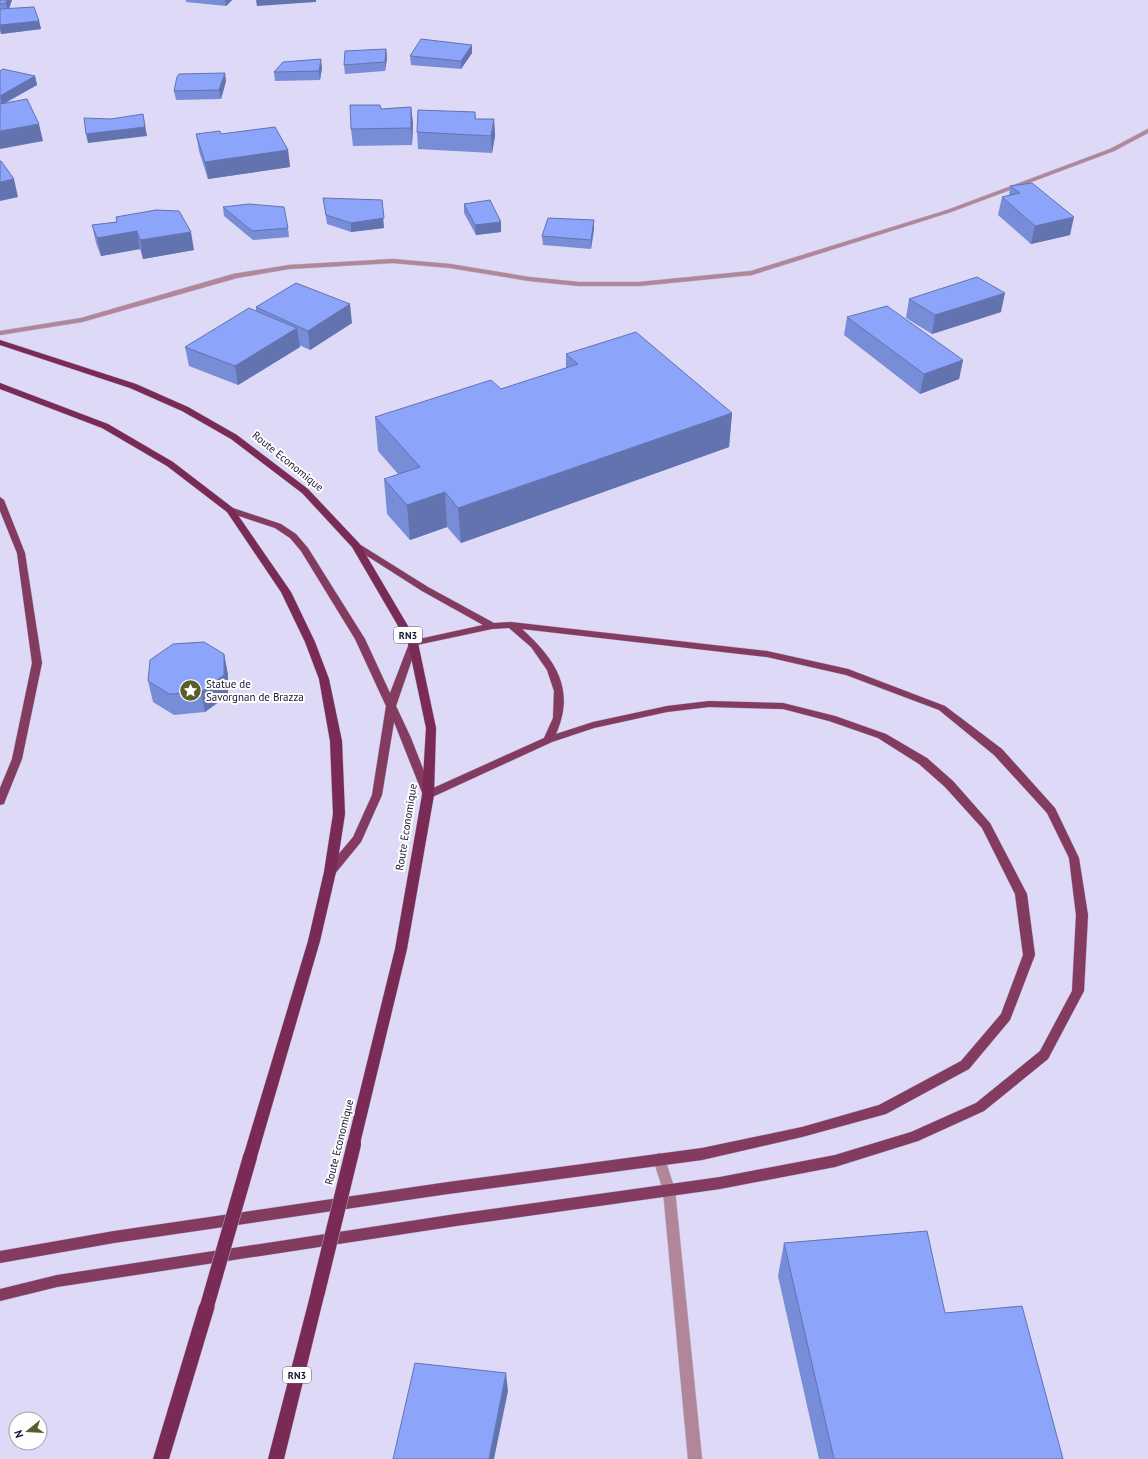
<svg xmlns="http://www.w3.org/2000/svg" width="1148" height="1459" font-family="'PT Sans',sans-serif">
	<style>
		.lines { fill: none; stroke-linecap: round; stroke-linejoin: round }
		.minor-casing { stroke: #bab6d3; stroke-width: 1 }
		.primary-casing { stroke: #bab6d3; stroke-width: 1 }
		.trunk-casing { stroke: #bab6d3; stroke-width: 1 }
		.minor { fill: #b08698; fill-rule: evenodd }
		.primary { fill: #833b5f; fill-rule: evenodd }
		.trunk { fill: #7a2b55; fill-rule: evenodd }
		.trunk-bridge-casing { stroke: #bab6d3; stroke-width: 15; stroke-linecap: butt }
		.trunk-bridge { stroke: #7a2b55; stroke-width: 14 }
		.wall { fill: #788dd7 }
		.shaded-wall { fill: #6273af }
		.building { fill: #8ca4fa; stroke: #6273af }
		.labels { text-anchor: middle; stroke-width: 4; stroke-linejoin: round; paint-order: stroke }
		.shield { fill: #fefefe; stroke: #5f5c6e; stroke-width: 1 }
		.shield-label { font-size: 10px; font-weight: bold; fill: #1b1630 }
		.street-label { font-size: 11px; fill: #1b1630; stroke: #fefefe }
		.poi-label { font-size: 11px; fill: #1b1630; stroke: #fefefe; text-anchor: start }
	</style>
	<rect width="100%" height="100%" fill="#ddd9f7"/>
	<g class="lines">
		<defs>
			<path id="minor" d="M1148,129v4l-34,18 -163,61 -199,63 -113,11h-60l-50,-5 -79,-13 -57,-5 -104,6 -52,9 -155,44 -82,13v-4l81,-13 152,-44 56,-9 104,-6 57,5 79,13 50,5h60l112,-11 196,-61 163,-61z
				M659,1153l4,2 2,4 10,31 27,269h-14l-25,-269 -10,-31 2,-4z"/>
			<path id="primary" d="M0,497l4,3 21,53 17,110 -20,96 -17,42 -1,3 -4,1v-17l12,-29 20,-96 -15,-110 -17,-42z
				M230,507l51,17 15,10 12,14 57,91 25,54 20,-52 73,-16 -61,-34 -69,-44 -1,-2 1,-2 3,-1 72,45 66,36 17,-1 256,29 81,18 97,37 57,43 53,59 24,50 9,57 -4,76 -36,68 -64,52 -66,30 -83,26 -115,22 -264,37 -399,61 -57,14v-12l57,-14 399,-61 264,-37 115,-22 76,-23 65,-29 64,-52 32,-60 4,-76 -7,-57 -22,-45 -53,-58 -55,-45 -93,-35 -79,-18 -245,-28c33,30 54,60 34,105l37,-12 74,-16 42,-5 74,2 52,13 51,18 41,24 26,23 37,42 37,71 8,61 -25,65 -41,49 -83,45 -84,23 -100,23 -254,34 -334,49 -114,20v-12l114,-20 334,-49 254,-34 100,-21 77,-22 82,-44 40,-47 22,-59 -8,-61 -33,-66 -37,-41 -26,-23 -41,-26 -49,-17 -46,-12 -74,-2 -42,5 -73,16 -42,14 -124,57 -4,-1 -1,-3 -29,-73 -12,73 -21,47 -27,33 -4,1 -4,-1 -1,-3 1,-3 27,-32 19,-42 14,-89 -31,-67 -54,-88 -11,-13 -15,-10 -48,-16 -1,-2 1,-2zM509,628l22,19 16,23 7,21 -1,27 -9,20 -113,51 -20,-51 -15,-32 21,-61 75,-16z"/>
			<path id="trunk" d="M0,340l136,44 52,23 49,28 71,54 51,54 59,100 18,85 -2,67 -27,154 -48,199 -5,2 -5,-2 -2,-4 48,-195 27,-154 4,-67 -18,-85 -56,-96 -50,-54 -71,-54 -49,-28 -52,-23 -130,-43z
				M0,383l108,41 65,38 60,46 58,84 24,50 14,37 13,62 3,73 -9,58 -16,69 -63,216 -2,4 -5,2 -5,-2 -2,-4 65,-216 16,-69 9,-58 -3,-73 -11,-62 -14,-37 -24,-50 -54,-80 -60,-46 -65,-38 -102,-39z
				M318,1285l5,2 2,5 -41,167h-16l43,-167 2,-5z
				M207,1299l5,2 3,5 -46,153h-16l46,-153 3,-5z"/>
		</defs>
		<!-- minor casing -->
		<use href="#minor" class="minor-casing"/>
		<!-- primary casing -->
		<use href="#primary" class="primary-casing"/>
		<!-- trunk casing -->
		<use href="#trunk" class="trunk-casing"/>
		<!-- minor -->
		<use href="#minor" class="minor"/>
		<!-- primary -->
		<use href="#primary" class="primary"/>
		<!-- trunk -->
		<use href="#trunk" class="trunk"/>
		<defs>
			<path id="trunk-bridge" d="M318,1292l36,-148
				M207,1306l43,-149"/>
		</defs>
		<!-- trunk-bridge casing -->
		<use href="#trunk-bridge" class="trunk-bridge-casing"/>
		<!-- trunk-bridge -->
		<use href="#trunk-bridge" class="trunk-bridge"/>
	</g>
	<!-- wall -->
	<path class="wall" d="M0,0h12l-3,9 30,12 2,8 -40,5 -1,-3z
		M186,0h46l-6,6 -40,-4z
		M386,49l1,9 -2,13 -40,3 -1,-9z
		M472,53l-11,16 -50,-4 -1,-9z
		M322,68l-2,12 -45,1 -1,-9z
		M0,71l35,5 2,9 -33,19 39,37 -43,-37z
		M226,81l-5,18 -45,1 -2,-9z
		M411,107l2,17 -1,21 -59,1 -2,-17 30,-20z
		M475,112l1,7h18l1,17 -3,17 -74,-4 -1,-17z
		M196,134h25l67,16 2,17 -82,12 -9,-28z
		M1032,183l38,52 -39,9 -33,-29 4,-18 7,-1 1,-10z
		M323,198l61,30 -33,4 -24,-8z
		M464,204l37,18v10l-25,3 -12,-22z
		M223,207l65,21 1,9 -36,3 -29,-24z
		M117,222l77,28 -51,9 -3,-10 -39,7 -5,-13 -4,-18z
		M594,229l-3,20 -48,-4 -1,-9z
		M909,299l92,13 -69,22 -26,-16z
		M256,307l96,16 -42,27 -11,-5 1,2 -62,38 -49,-19 -4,-19 71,-36z
		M847,317l116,43 -4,19 -39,15 -76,-59z
		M566,354l166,59 -3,34 -268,96 -14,-16 -37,13 -23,-26 -3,-35 14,-5 -20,-23 -3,-34 126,-28 65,-21z
		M224,654l4,21v20l-23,17 -31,3 -21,-13 -5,-21z
		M784,1243l161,70 118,146h-244l-41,-183z"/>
	<!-- shaded-wall -->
	<path class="shaded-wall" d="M7,0h5l-4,11 -2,-8z
		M225,0h7l-6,6z
		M256,0h60v2l-59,4z
		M39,21l2,8 -40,5 -1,-9z
		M472,45v8l-11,16v-8z
		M386,49l1,9 -2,13v-9z
		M321,59l1,9 -2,12 -1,-9z
		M225,73l1,8 -5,18 -2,-9z
		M35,76l2,9 -35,19 -2,-8z
		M411,107l2,17 -1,21 -1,-17z
		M143,114l4,22 -59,7 -2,-9z
		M494,119l1,17 -3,17 -1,-17z
		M39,124l4,17 -43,8v-18z
		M288,150l2,17 -82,12 -3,-17z
		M14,179l4,18 -18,4v-19z
		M382,200l2,28 -33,4v-9z
		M1074,217l-4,18 -39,9 4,-18z
		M594,220v9l-3,20v-9z
		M501,222v10l-25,3 -1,-10z
		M137,231l3,18 -39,7 -4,-18z
		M191,232l3,18 -51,9 -3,-19z
		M1005,293l-4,19 -69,22 3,-19z
		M350,304l2,19 -42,27 -2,-19z
		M297,328l3,19 -62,38 -3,-19z
		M963,360l-4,19 -39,15 4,-20z
		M732,413l-3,34 -268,96 -3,-35z
		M445,492l2,35 -37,13 -3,-35z
		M224,654l4,21v20l-23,17 -4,-20z
		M506,1373l2,18 -14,68h-5z"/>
	<!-- building -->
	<path class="building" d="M0,0h7l-1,3 -6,1z
		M34,7l5,14 -39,4v-16z
		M421,39l51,6 -11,16 -51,-5z
		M386,49l-1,13 -41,3 1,-14z
		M321,59l-2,12 -45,1 9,-10z
		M3,69l32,7 -35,20v-25z
		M225,73l-6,17 -45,1 3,-14 2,-3z
		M27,99l12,25 -39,7v-27z
		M350,105h30l1,4 30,-2v21l-60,1z
		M418,110l57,2v7h19l-3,17 -74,-4z
		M143,114l2,13 -59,7 -2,-16 27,1z
		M275,127l13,23 -83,12 -9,-28 24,-3 1,3z
		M0,161h1l13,18 -14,3z
		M1032,183l42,34 -39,9 -33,-29 18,-4 -10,-7z
		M323,198l59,2 2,18 -33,5 -25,-8z
		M490,200l11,22 -26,3 -11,-21z
		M249,204l35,3 4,21 -36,3 -29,-24z
		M156,210l23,1 12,21 -51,8 -3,-9 -40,7 -5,-13 25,-3 -1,-5z
		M548,218l46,2 -3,20 -49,-4z
		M977,277l28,16 -70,22 -26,-16z
		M296,283l54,21 -42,27 -52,-24z
		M887,306l76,54 -39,14 -77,-57z
		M249,308l48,20 -62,38 -50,-19z
		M636,332l96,81 -274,95 -13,-16 -38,13 -23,-26 36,-12 -45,-50 116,-37 10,9 77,-25 -12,-10z
		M204,642l20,12v21l-23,17 -32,2 -21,-13 2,-21 23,-16z
		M927,1231l18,82 77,-7 41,153h-229l-50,-216z
		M415,1363l91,10 -17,86h-96z"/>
	<!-- icons -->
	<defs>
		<symbol id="sight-disc" viewBox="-11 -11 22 22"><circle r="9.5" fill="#5a5c29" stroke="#fefefe"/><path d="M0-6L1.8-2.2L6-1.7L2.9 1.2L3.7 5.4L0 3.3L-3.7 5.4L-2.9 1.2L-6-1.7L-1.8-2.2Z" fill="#fff"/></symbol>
	</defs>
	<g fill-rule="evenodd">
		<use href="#sight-disc" x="178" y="678" width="25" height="25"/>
	</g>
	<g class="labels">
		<!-- shield labels -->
		<g class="shield">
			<rect x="394" y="627" width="28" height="16" rx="3"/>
			<rect x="283" y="1367" width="28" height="16" rx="3"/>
		</g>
		<g class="shield-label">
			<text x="408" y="639">RN3</text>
			<text x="297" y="1379">RN3</text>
		</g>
		<!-- street labels -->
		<g class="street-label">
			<text transform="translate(288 461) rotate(39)" y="4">Route Economique</text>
			<text transform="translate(406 827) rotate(-81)" y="4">Route Economique</text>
			<text transform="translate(339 1142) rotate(-76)" y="4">Route Economique</text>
		</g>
		<!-- poi labels -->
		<g class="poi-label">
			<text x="206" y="688">Statue de<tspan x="206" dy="13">Savorgnan de Brazza</tspan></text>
		</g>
	</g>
	<!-- north arrow -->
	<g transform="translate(28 1431) rotate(252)"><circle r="19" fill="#fefefe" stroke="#a3a1ac"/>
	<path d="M0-3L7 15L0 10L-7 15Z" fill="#5a5c29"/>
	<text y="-6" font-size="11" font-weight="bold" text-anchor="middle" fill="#1b1630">N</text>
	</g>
</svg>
